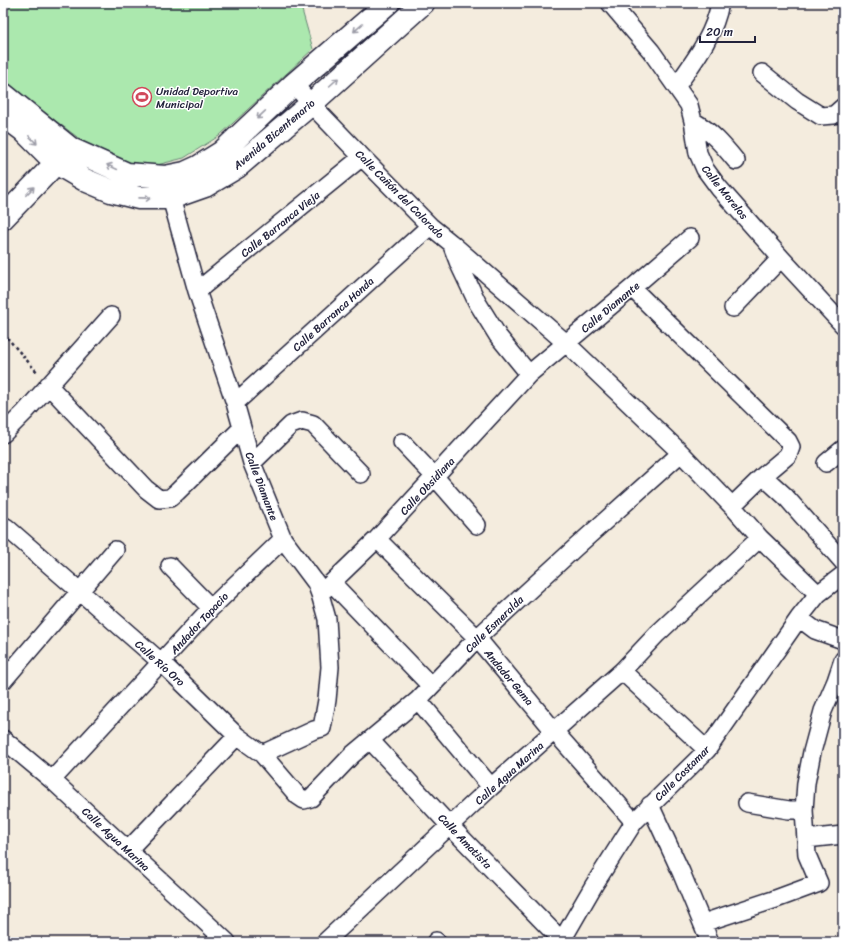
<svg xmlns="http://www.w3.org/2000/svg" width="846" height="945" font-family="Sriracha,sans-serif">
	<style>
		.pitch { fill: #abe8ae; stroke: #668574 }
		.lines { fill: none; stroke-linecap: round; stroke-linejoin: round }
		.street-casing { stroke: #22223b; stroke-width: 20 }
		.secondary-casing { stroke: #22223b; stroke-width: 25 }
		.path { stroke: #22223b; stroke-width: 2.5; stroke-dasharray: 3 3; stroke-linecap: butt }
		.street { stroke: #fff; stroke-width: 17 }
		.secondary { stroke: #fff; stroke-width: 22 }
		.oneway { stroke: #9c9ca7 }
		.labels { text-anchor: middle; stroke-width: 3; stroke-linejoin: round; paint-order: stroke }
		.poi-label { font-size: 11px; fill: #22223b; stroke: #fff; text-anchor: start }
		.street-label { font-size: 11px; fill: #22223b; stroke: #fff }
	</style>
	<rect width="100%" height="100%" fill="#f4ecde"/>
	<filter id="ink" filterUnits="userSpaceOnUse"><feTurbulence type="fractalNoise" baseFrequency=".025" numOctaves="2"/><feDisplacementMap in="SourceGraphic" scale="8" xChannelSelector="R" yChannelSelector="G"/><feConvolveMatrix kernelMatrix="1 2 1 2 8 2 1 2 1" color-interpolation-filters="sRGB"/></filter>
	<g filter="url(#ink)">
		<!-- pitch -->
		<path class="pitch" d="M3,3h297l13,46 -94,87 -35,22 -35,9 -23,-3 -37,-18 -86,-65z"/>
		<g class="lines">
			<defs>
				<path id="street" d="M610,3l41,48 38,54 4,16 5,32 7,16 14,19 62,70 62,67
					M762,73l35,28 24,15 13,-1 9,-8
					M294,84l17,20 51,53 68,69 21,17 8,21 18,38 21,34 31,38
					M676,87c18,-26 38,-51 44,-84
					M693,121c19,11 30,24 43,40
					M168,187l29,104 38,112 17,60 31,76 33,44 4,11 7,25 3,48 -3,33 -5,28 -8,2 -52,24
					M451,243l115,100 115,110 51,53 28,32 58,56
					M632,288l156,153 3,6 -3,8 -25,21 -31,30
					M197,291l165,-134
					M733,308l48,-50
					M48,385l98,104 13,10 11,-1 7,-6 65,-64
					M235,403l195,-177
					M3,434l22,-22 86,-96
					M402,442l33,35 42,48
					M252,463l39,-38 11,-4 11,3 48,50
					M826,463l17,-14
					M763,476l22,20 58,66
					M6,527l156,136 75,73 25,18 36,42 6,4 7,-2 41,-43 66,-55 59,-62 99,-91 105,-94
					M377,539l100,99 78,94 79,90
					M170,566l41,42
					M332,583l99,103
					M320,594l57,-55 152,-165 103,-86 58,-50
					M799,618l16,12 28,10
					M622,671l85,79
					M3,681l112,-131
					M418,700l73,87
					M3,739l49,41 175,162
					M370,740l80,86 112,115
					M52,780l159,-172 72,-69
					M747,803l42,7h15
					M650,805l31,67 29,70
					M806,839l37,-4
					M128,850l109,-114
					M703,923l70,-23 46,-17 -12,-28 -3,-45 2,-27 6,-31 11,-41 13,-30 7,-21
					M436,941l1,1
					M325,942l166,-155 131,-116 35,-37 103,-96
					M561,942l33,-57 40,-63 73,-72 92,-132 19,-24 25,-19"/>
				<path id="secondary" d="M3,94l68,55 56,25 38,3 20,-4 13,-6 24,-15 72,-68 94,-81
					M3,115l20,15 33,33 29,17 26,11 28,7h32l34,-12 32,-19 74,-63 112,-101
					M3,218l53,-55"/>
			</defs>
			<!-- street casing -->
			<use href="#street" class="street-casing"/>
			<!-- secondary casing -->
			<use href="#secondary" class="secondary-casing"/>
			<!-- path -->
			<path class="path" d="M3,333l34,39"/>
			<!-- street -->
			<use href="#street" class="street"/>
			<!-- secondary -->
			<use href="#secondary" class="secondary"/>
		</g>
		<!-- one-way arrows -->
		<defs><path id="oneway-shaft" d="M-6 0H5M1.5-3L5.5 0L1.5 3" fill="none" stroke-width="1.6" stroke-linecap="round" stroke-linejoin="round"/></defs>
		<g class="oneway">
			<use href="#oneway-shaft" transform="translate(358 28) rotate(139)"/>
			<use href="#oneway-shaft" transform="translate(334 82) rotate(-42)"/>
			<use href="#oneway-shaft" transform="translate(261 115) rotate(137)"/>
			<use href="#oneway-shaft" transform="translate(33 140) rotate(45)"/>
			<use href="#oneway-shaft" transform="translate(112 167) rotate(-155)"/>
			<use href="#oneway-shaft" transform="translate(30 191) rotate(-46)"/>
			<use href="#oneway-shaft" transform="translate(145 198) rotate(1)"/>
		</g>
	</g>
	<!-- icons -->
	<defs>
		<symbol id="stadium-ring" viewBox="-11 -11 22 22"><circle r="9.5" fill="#fff" stroke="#d1495b" stroke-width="1.5"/><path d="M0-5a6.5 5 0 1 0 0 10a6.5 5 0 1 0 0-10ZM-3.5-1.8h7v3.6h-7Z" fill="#d1495b"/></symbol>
	</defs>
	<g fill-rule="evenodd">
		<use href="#stadium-ring" x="131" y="86" width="22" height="22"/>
	</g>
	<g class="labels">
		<!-- poi labels -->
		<g class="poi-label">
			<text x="156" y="95">Unidad Deportiva<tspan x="156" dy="13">Municipal</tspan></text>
		</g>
		<!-- street labels -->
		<g class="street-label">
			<text transform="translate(274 134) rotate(-40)" y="4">Avenida Bicentenario</text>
			<text transform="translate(725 192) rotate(51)" y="4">Calle Morelos</text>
			<text transform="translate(400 194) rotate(45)" y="4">Calle Cañón del Colorado</text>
			<text transform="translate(280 224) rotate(-39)" y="4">Calle Barranca Vieja</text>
			<text transform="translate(610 307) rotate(-40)" y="4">Calle Diamante</text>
			<text transform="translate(333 314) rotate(-42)" y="4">Calle Barranca Honda</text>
			<text transform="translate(262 486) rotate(69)" y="4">Calle Diamante</text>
			<text transform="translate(427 486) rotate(-47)" y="4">Calle Obsidiana</text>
			<text transform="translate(199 623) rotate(-47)" y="4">Andador Topacio</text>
			<text transform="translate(494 624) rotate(-44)" y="4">Calle Esmeralda</text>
			<text transform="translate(160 663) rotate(42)" y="4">Calle Río Oro</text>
			<text transform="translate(509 677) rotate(50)" y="4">Andador Gema</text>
			<text transform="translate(509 773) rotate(-42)" y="4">Calle Agua Marina</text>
			<text transform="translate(682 773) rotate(-45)" y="4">Calle Costamar</text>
			<text transform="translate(116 839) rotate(43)" y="4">Calle Agua Marina</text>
			<text transform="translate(465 841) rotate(46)" y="4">Calle Amatista</text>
		</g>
	</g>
	<!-- margin -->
	<rect width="846" height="945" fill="none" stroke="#fff" stroke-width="16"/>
	<rect x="8" y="8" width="830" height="929" fill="none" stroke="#22223b" stroke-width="1.5" filter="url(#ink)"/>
	<!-- scale -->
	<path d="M700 36v6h55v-6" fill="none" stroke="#22223b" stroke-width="2"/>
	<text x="706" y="36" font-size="12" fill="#22223b" stroke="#ffffff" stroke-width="3" paint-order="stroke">20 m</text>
</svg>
